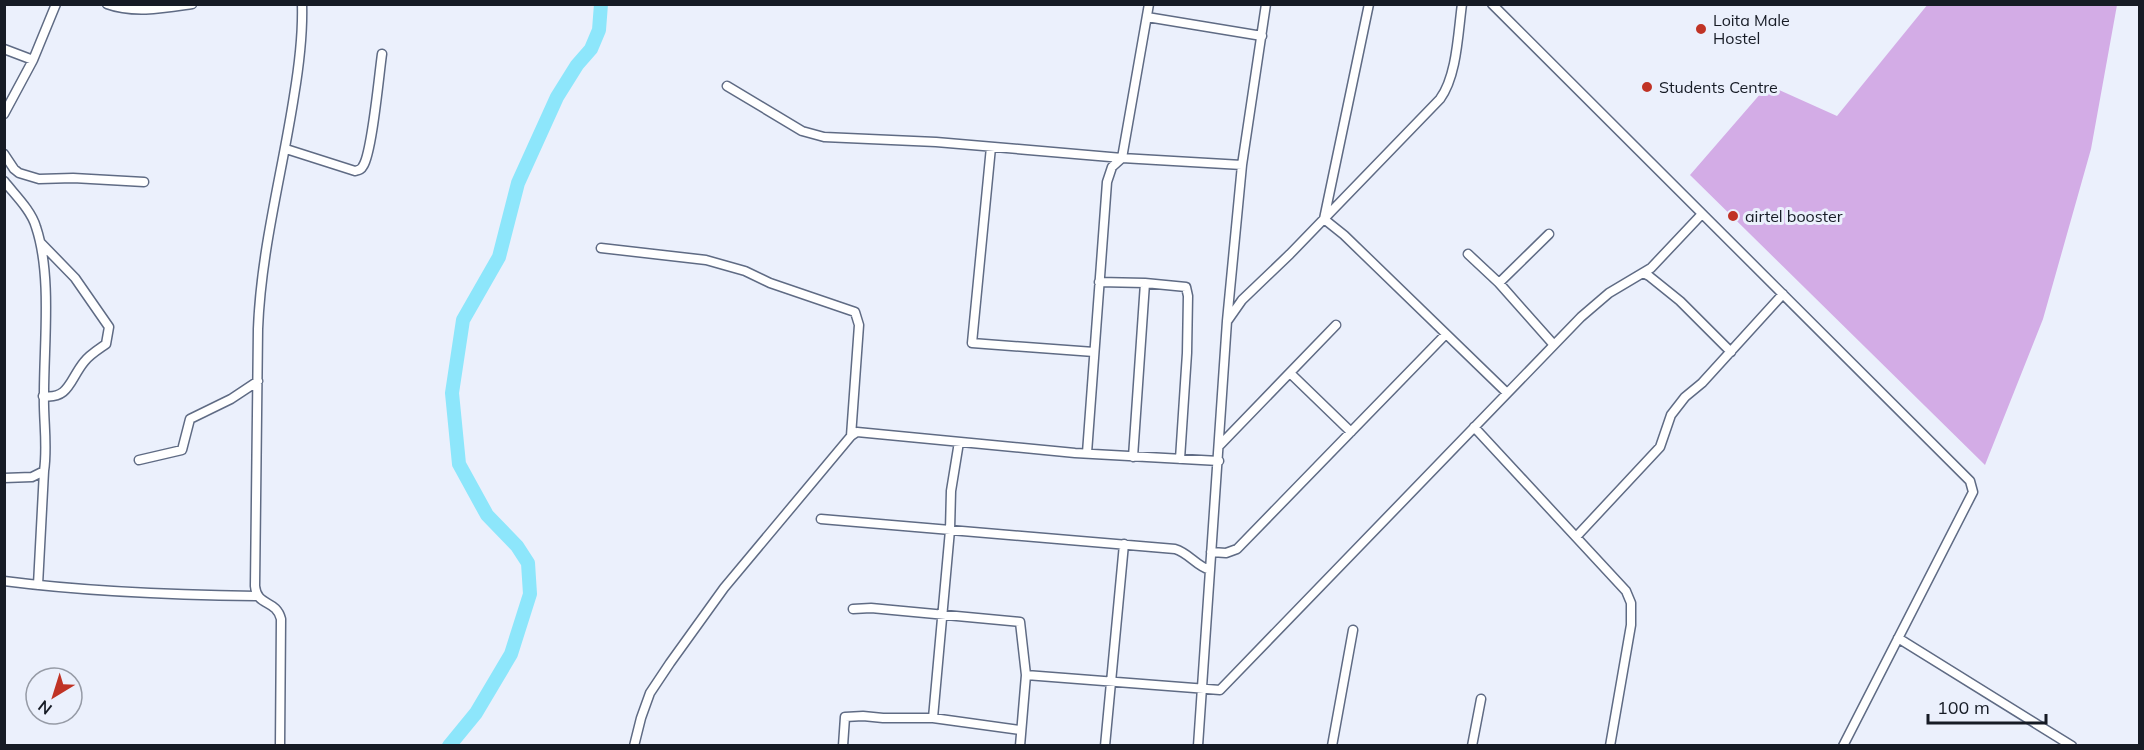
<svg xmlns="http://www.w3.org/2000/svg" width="2144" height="750" font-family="Mulish,sans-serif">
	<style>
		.green { fill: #d3ace6 }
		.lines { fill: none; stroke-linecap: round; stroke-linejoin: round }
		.river { stroke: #8de6fb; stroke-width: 14 }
		.minor-casing { stroke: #5f6b84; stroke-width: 11 }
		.minor { stroke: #fff; stroke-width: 8 }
		.poi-dot { fill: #c03325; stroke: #ebf0fc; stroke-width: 2 }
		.labels { text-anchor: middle; stroke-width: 6; stroke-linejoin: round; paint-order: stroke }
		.poi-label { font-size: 16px; fill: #161b25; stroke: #ebf0fc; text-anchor: start }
	</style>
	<rect width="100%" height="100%" fill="#ebf0fc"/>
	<!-- green -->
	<path class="green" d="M1928,4l189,1 -26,144 -48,170 -58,146 -295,-290 78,-90 69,31z"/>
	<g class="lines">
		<!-- river -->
		<path class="river" d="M449,746l27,-33 35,-59 19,-60 -2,-31 -11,-17 -30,-31 -28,-51 -7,-71 11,-73 36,-63 19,-74 39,-86 20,-32 14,-16 8,-19 2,-26"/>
		<defs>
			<path id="minor" d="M107,4c27,10 58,4 85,0
				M1369,4l-45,215 20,16 163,158
				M1492,4l478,477 3,11 -130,254
				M1147,17l115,19
				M4,49l29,11
				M727,86l75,45 22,6 112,5 186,16 120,7
				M4,114l29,-54 23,-56
				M991,147l-19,196 122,9
				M286,149l69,22c4,-1 6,-1 8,-5 9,-13 16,-91 19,-112
				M4,154l10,15 5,4 20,6 34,-1 71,4
				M4,181c11,14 27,29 32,46 16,48 8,115 8,166 -1,26 4,52 0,78l-12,6 -28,1
				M41,243l34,35 34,49 -3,17c-7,5 -17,11 -22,18 -14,17 -15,38 -41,34
				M601,248l105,12 39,11 25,12 85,29 4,13 -8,111
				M1468,254l31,29 55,62
				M1643,273l6,3 31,25 51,51
				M1099,282l46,1 41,4 2,9 -1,57 -7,106
				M1499,283l50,-49
				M1228,320l14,-20 48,-46 150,-155c17,-23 18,-66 22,-95
				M1290,373l61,59
				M1474,427l152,164 5,12v22l-21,121
				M1220,445l116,-120
				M1087,453l20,-271 5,-15 10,-9 27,-154
				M1133,457l12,-174
				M139,460l43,-10 8,-31 41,-20 27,-18
				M821,519l354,30c14,4 21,17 35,21
				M1576,537l84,-90 11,-32 14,-18 17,-14 81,-89
				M1211,552l15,1 11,-4 209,-215
				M4,581c85,11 168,14 253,15
				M38,585l6,-114
				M853,609l18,-1 149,14 6,53 -6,71
				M1898,638l174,108
				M1026,675l194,15 361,-373 28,-24 42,-25 50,-53
				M933,718l17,-188 1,-39 8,-49
				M280,746l1,-127c-5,-20 -24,-12 -26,-33l3,-257c3,-79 24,-155 36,-233 5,-30 9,-60 8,-92
				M634,746l7,-28 9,-25 20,-30 54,-75 127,-152 6,-4 218,21 144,8
				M843,746l2,-29 18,-1 20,2h50l87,12
				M1105,746l19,-202
				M1198,746l29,-425 15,-156 24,-161
				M1332,746l21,-116
				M1472,746l9,-47"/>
		</defs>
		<!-- minor casing -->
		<use href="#minor" class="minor-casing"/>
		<!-- minor -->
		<use href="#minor" class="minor"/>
	</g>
	<!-- markers -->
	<g class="poi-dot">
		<circle cx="1701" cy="29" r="6"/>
		<circle cx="1647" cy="87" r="6"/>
		<circle cx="1733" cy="216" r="6"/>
	</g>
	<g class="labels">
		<!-- poi labels -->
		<g class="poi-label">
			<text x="1713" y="26">Loita Male<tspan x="1713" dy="18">Hostel</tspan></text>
			<text x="1659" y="93">Students Centre</text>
			<text x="1745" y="222">airtel booster</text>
		</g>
	</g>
	<!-- border -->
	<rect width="2144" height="750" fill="none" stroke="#161b25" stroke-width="12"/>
	<!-- north arrow -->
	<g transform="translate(54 696) rotate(218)"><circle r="28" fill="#ebf0fc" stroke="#969ba6" stroke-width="1.5"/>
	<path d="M0-4.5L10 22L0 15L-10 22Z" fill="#c03325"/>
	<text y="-9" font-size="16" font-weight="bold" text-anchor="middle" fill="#161b25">N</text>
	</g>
	<!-- scale -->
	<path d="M1928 714v9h118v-9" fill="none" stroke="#161b25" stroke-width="3"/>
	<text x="1937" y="714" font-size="18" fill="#161b25" stroke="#ebf0fc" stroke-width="4.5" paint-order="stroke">100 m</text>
</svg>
